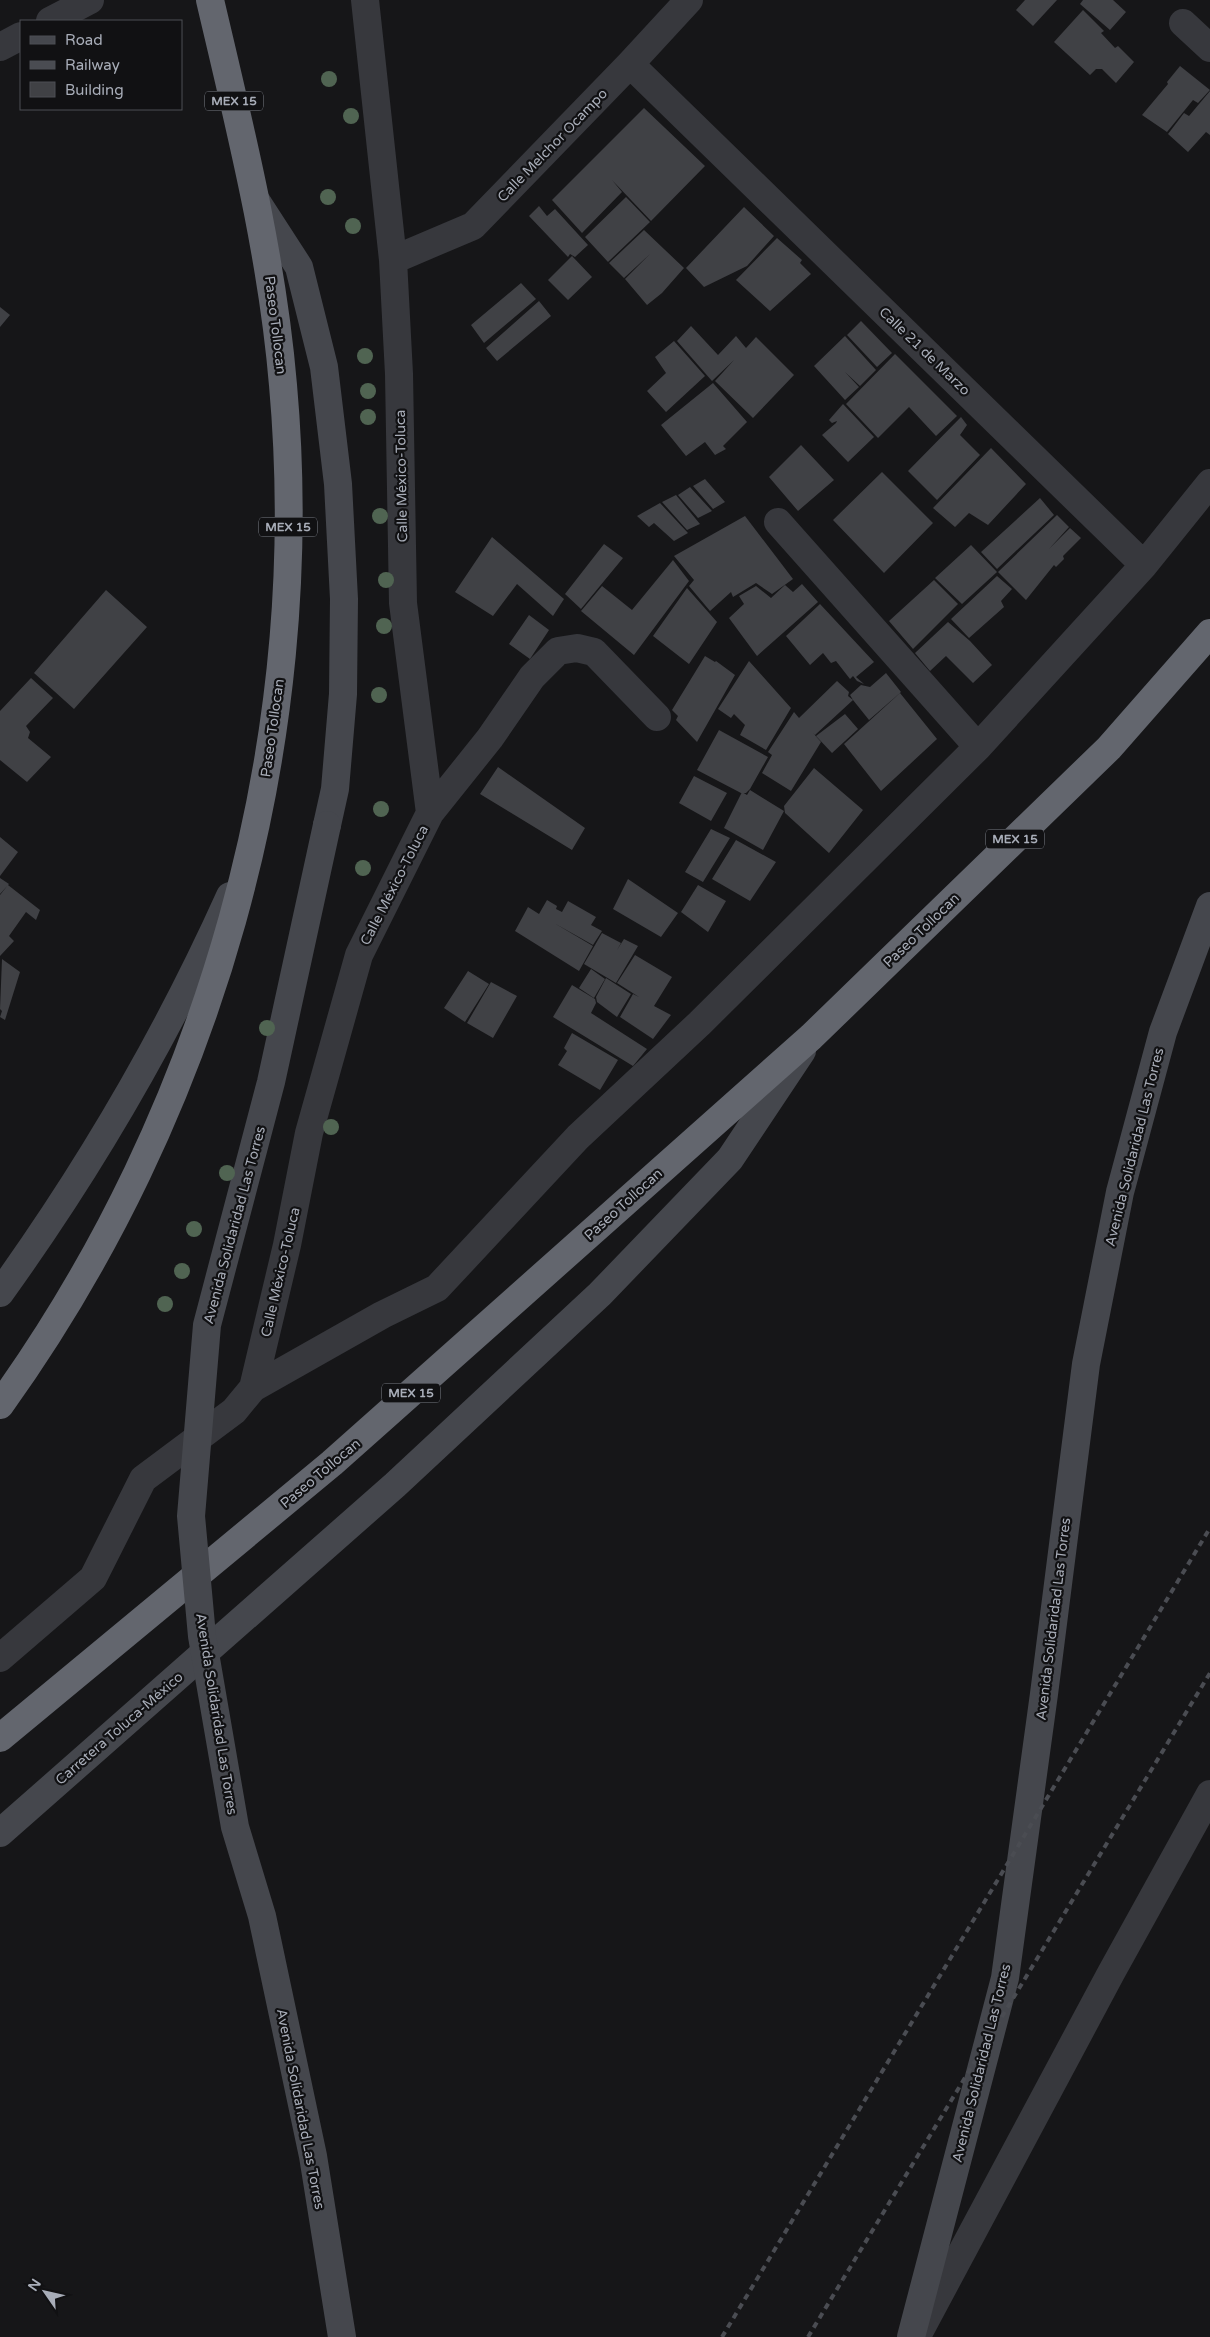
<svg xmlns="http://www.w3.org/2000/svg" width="1210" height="2337" font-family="'Varela Round',sans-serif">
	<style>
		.building { fill: #404145 }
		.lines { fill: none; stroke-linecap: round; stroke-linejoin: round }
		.street { stroke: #37383d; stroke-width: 28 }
		.secondary { stroke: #45474d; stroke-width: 28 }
		.highway { stroke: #63666e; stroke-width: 28 }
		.rail { stroke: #4a4c52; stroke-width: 4; stroke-dasharray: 6 5; stroke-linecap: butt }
		.secondary-bridge { stroke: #45474d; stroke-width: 28 }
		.tree { fill: #506452 }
		.labels { text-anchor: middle; stroke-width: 4.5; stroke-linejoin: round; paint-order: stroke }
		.shield { fill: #111113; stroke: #7b7e86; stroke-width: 1 }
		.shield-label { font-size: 12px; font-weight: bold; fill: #a8adb8 }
		.street-label { font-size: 14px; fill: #a8adb8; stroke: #111113 }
	</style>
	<rect width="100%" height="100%" fill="#161618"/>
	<!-- building -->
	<path class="building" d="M1025,0h32l-24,26 -17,-16z
		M1083,0h30l13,12 -16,18 -30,-26z
		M1083,10l21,21 -3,2 14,15 3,-2 16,16 -18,21 -14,-14h-6l-6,6 -36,-33z
		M1180,66l30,24 -12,13 -5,-3 -26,32 -25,-17 26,-31 -1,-2z
		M1210,91v44l-4,-3 -18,20 -20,-18 16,-21 5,3z
		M644,108l61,58 -54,55 -39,-41 10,12 -40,41 -30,-33z
		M626,197l24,25 -42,40 -23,-25z
		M539,206l8,10 8,-7 33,36 -13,12 -5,-3 -2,3 -39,-41z
		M744,207l30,29 -27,30 -43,21 -18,-19z
		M644,230l40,38 -22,25 -15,12 -22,-26 25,-25 -26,24 -15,-15z
		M777,238l25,22 -2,3 11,11 -41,37 -34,-31z
		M572,256l20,21 -24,23 -20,-20z
		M521,283l15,16 -52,44 -13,-18z
		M539,301l12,15 -54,45 -11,-13z
		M0,307l10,8 -10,12z
		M861,321l31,32 -15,14 -30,-32z
		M691,326l27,29 18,-19 10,12 10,-11 38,38 -41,43 -38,-37 19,-21 -22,21 -35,-40z
		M845,336l31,34 -16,16 -15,-14 14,15 -14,13 -31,-34z
		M674,341l31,35 -39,36 -19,-21 19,-18 -11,-16z
		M895,354l62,62 -21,20 -27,-29 -31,31 -32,-34z
		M713,383l34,39 -24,24 3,3 -11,6 -10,-13 -19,14 -25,-31z
		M843,404l31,33 -26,25 -26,-27 14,-12 1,-2 -5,2 -3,-3z
		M961,417l6,8 -7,10 20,20 -43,45 -29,-29z
		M801,445l33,35 -36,31 -29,-34z
		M991,448l35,36 -38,41 -19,-12 -14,14 -22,-19z
		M882,472l51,51 -49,50 -51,-53z
		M705,479l20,23 -12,7 -20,-23z
		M690,487l22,24 -14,7 -20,-23z
		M676,495l24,29 -13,6 -25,-28z
		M1040,498l14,17 -57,54 -16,-17z
		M660,503l28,30 -14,8 -20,-18 -5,4 -12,-11z
		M1057,515l12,12 -20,22 21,-21 11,10 -18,18 1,3 -8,8 -2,-2 -28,35 -28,-28z
		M745,516l48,63 -21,15 -16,-11 -23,14 -2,-5 -21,19 -21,-25 5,-6 -20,-24z
		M492,537l72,62 -11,17 -36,-32 -24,32 -38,-24z
		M604,544l19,14 -42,51 -16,-15z
		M971,545l26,27 -35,32 -27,-26z
		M673,560l16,21 -55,74 -53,-44 21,-25 30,24z
		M997,576l15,13 -11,12 3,6 -35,31 -18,-19z
		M934,580l24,24 -45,45 -24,-28z
		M802,584l16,18 -61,54 -28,-38 15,-14 -5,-8 17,-10 15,12 14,-13 8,7z
		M687,588l30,34 -28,42 -36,-28z
		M106,590l41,37 -73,82 -40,-36z
		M820,604l54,58 -18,15 8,7 -7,-3 -4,-5 -3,3 -14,-18 -5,2 -8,-10 -13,12 -24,-29z
		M529,615l20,15 -19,29 -21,-15z
		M948,622l22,19 22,24 -19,18 -27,-27 -16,15 -15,-18z
		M705,656l10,6 1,-1 19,14 -38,67 -21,-22 2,-4 -6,-6z
		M749,661l42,47 -25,42 -26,-15 5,-10 -11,-11 -3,4 -13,-9z
		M886,673l15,19 -32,28 -16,-20 -38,35 -2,-2 8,9 -30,49 -29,-18 10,-18 -4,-3 26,-40 5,6 38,-37 12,11 -1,4 5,4 -3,-5 11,-10 9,2z
		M31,678l22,20 -27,28 4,6 -2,6 23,19 -24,25 -27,-22v-49z
		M900,693l37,46 -56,52 -37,-47z
		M845,714l13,15 -26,24 -16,-17z
		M719,730l49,27 -18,32 -4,4h-5l-44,-23z
		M498,767l87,61 -13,22 -92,-56z
		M814,768l49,42 -34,43 -44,-40 -1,-7z
		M694,776l33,17 -16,28 -32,-18z
		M750,790l34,21 -21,39 -39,-22 18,-36 5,3z
		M711,829l19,9 -27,44 -18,-10z
		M0,837l18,15 -18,24z
		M736,840l40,22 -26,39 -38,-22z
		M0,878l9,6 -9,10z
		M628,879l50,34 -17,24 -48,-28z
		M8,885l32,25 -4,10 -10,-8 -17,24 5,5 -14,15v-61z
		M698,885l28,16 -18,31 -27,-20z
		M547,900l10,6 -1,3 6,3 6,-11 28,16 -5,8 11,6 -9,14 -39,-22 39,23 -14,25 -64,-40 13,-24 11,7z
		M602,933l19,10 -4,7 7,-11 14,7 -22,37 -32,-19z
		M635,955l37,22 -18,29 17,9 -18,24 -33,-22 13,-23 6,3 -22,-14z
		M2,959l18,13 -15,48 -5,-3 2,-6 -2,-2z
		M591,969l14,10 -11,19 -15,-10z
		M468,971l21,13 -24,38 -21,-14z
		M606,978l25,16 -14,23 -20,-15 -1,-5z
		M491,982l26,14 -24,42 -26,-15z
		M572,985l23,14 1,4 -5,10 56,36 -14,17 -80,-49z
		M572,1033l46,27 -18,30 -42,-25 9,-14 -3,-3z"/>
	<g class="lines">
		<!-- street -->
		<path class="street" d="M50,21l40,-21
			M1183,23l27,25
			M0,47l21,-11
			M630,64l514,501 66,-82
			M393,260l80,-34 157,-162 59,-64
			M778,522l200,225
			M430,813l60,-75 42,-61 26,-26 19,-3 17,4 63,65
			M253,1388l129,-73 55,-27 141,-151 122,-114 278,-276 166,-182
			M0,1658l93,-80 50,-99 91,-68 19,-23 34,-143 22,-112 50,-178 71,-142 -27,-210 -4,-229 -6,-114 -28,-260
			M917,2336l194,-363 99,-179"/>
		<!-- secondary -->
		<path class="secondary" d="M257,202l42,65 25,100 14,117 6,115 -1,95 -8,95 -8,36
			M0,1293c90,-125 167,-257 230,-397
			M0,1833l395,-348 205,-191 130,-135 72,-108
			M911,2337l94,-359 39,-284 42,-330 34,-172 43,-160 47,-126"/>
		<!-- highway -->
		<path class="highway" d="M0,1405c210,-292 315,-661 283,-1020 -11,-131 -43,-257 -73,-385
			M0,1738l332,-275 479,-426 298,-289 101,-115"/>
		<!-- rail -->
		<path class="rail" d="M722,2337l488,-809
			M808,2337l402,-664"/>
		<!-- secondary-bridge -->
		<path class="secondary-bridge" d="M327,825l-56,257 -64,243 -16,191 11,120 33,191 27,89 51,240 29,181"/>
	</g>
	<!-- trees -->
	<g class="tree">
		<circle cx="329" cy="79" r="8"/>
		<circle cx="351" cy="116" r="8"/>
		<circle cx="328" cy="197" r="8"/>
		<circle cx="353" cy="226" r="8"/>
		<circle cx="365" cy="356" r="8"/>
		<circle cx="368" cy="391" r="8"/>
		<circle cx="368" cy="417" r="8"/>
		<circle cx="380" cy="516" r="8"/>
		<circle cx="386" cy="580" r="8"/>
		<circle cx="384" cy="626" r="8"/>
		<circle cx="379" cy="695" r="8"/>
		<circle cx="381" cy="809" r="8"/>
		<circle cx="363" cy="868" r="8"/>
		<circle cx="267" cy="1028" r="8"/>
		<circle cx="331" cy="1127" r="8"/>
		<circle cx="227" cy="1173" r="8"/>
		<circle cx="194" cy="1229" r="8"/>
		<circle cx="182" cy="1271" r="8"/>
		<circle cx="165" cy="1304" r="8"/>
	</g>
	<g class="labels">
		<!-- shield labels -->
		<g class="shield">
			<rect x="205" y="91.5" width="58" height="19" rx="4"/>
			<rect x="259" y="517.5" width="58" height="19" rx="4"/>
			<rect x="986" y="829.5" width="58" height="19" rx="4"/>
			<rect x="382" y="1383.5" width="58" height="19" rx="4"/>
		</g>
		<g class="shield-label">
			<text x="234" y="105">MEX 15</text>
			<text x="288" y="531">MEX 15</text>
			<text x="1015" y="843">MEX 15</text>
			<text x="411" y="1397">MEX 15</text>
		</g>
		<!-- street labels -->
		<g class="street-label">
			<text transform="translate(552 145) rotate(-46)" y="5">Calle Melchor Ocampo</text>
			<text transform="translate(276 325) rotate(83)" y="5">Paseo Tollocan</text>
			<text transform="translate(925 351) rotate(44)" y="5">Calle 21 de Marzo</text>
			<text transform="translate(401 476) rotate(-91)" y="5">Calle México-Toluca</text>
			<text transform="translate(272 728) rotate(-82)" y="5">Paseo Tollocan</text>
			<text transform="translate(394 885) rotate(-63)" y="5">Calle México-Toluca</text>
			<text transform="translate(921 930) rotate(-44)" y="5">Paseo Tollocan</text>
			<text transform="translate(1134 1147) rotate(-76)" y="5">Avenida Solidaridad Las Torres</text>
			<text transform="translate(623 1204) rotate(-42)" y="5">Paseo Tollocan</text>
			<text transform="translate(234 1225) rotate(-75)" y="5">Avenida Solidaridad Las Torres</text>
			<text transform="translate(280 1272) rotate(-77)" y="5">Calle México-Toluca</text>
			<text transform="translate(320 1473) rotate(-40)" y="5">Paseo Tollocan</text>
			<text transform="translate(1053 1619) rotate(-83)" y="5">Avenida Solidaridad Las Torres</text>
			<text transform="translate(217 1714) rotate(81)" y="5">Avenida Solidaridad Las Torres</text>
			<text transform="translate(119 1728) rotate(-41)" y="5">Carretera Toluca-México</text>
			<text transform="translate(981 2063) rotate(-76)" y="5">Avenida Solidaridad Las Torres</text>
			<text transform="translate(301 2109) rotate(79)" y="5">Avenida Solidaridad Las Torres</text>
		</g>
	</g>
	<!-- legend -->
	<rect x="20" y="20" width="162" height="90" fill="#111113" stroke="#4d4f55"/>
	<rect x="30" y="36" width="25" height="8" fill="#45474d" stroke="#4d4f55"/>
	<text x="65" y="45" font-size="15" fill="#a8adb8">Road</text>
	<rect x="30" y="61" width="25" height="8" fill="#4a4c52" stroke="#4d4f55"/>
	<text x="65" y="70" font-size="15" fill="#a8adb8">Railway</text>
	<rect x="30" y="82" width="25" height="15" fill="#404145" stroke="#4d4f55"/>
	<text x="65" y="95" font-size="15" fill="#a8adb8">Building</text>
	<!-- north arrow -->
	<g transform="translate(45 2292) rotate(304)" stroke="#111113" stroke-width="4" paint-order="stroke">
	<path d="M0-4L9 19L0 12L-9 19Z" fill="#a8adb8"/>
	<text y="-8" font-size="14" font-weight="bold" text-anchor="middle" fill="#a8adb8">N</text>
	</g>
</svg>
